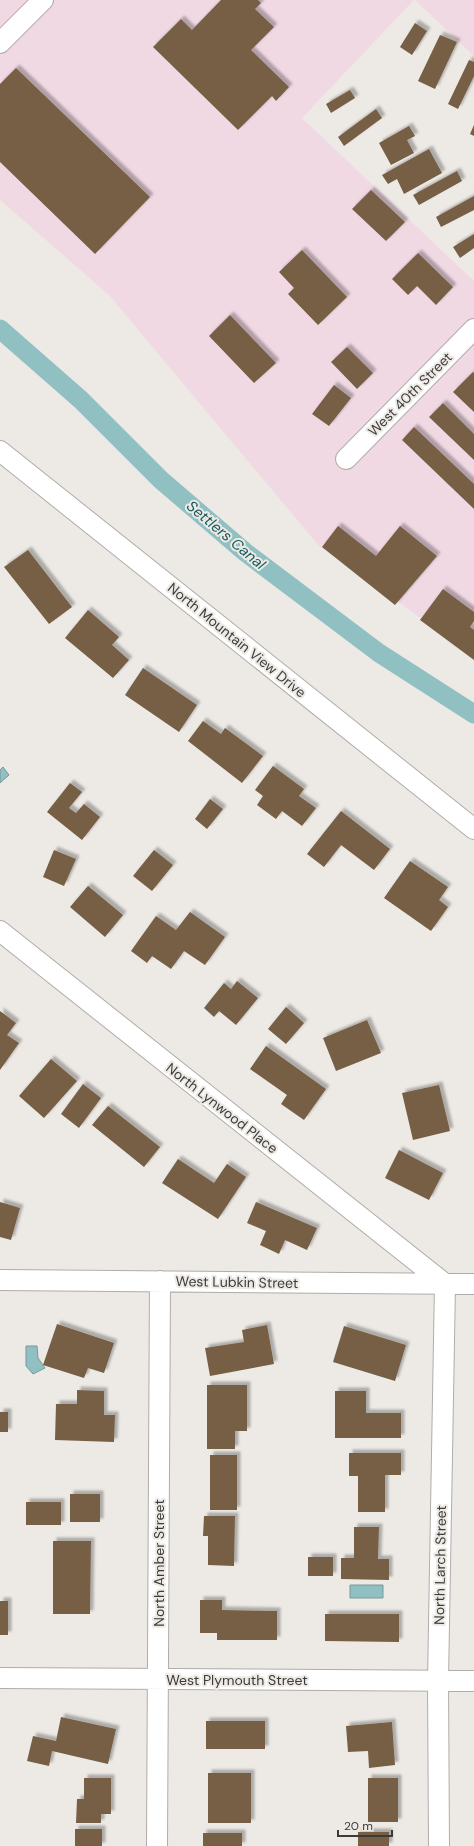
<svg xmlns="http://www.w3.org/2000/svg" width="474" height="1846" font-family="'DM Sans',sans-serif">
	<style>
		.commercial { fill: #f1d9e4 }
		.water { fill: #91c0c3; stroke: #78989a }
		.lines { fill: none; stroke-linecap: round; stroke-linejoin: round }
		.canal { stroke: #91c0c3; stroke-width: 19 }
		.building { fill: #765e44; filter: url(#shadow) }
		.minor-casing { stroke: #b0ada9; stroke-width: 22 }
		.minor { stroke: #fff; stroke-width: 20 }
		.labels { text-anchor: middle; stroke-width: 4; stroke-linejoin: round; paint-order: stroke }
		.street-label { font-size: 14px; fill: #3c3b39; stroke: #edeae6 }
		.water-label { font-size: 15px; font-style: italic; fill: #17595d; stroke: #edeae6 }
	</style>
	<defs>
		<filter id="shadow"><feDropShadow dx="3.5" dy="-3.5" stdDeviation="1" flood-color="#0004"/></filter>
	</defs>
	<rect width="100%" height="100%" fill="#edeae6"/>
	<!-- commercial -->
	<path class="commercial" d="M0,0h414l-112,118 172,163v375l-155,-110 -210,-251 -109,-95z
		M415,0h59v56z"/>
	<!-- water -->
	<path class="water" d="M3,767l6,8 -9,8v-13z
		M26,1346h11l1,12 7,10 -12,6 -7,-8z
		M350,1585h33v13h-33z"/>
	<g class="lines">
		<!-- canal -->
		<path class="canal" d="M0,329l81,71 80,80 84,72 134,101 95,61"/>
	</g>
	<!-- building -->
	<path class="building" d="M221,0h37l3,3 -6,6 19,18 -23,23 38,37 -13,14 -4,-5 -34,34 -85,-83 28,-28 11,11z
		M415,23l12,8 -15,24 -12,-8z
		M440,35l17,7 -22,47 -17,-8z
		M469,60l5,2v14l-16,33 -10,-5z
		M16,68l134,129 -55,57 -95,-92v-78z
		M350,90l5,8 -24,15 -5,-9z
		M376,109l6,9 -38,28 -6,-9z
		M474,125v11l-4,-2z
		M409,126l6,10 -8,4 7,13 -23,12 -12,-22z
		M429,149l13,24 -38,21 -7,-15 -9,5 -6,-9z
		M457,171l5,10 -43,24 -6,-10z
		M371,190l34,32 -19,19 -34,-32z
		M474,196v14l-33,17 -5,-10z
		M474,234v14l-14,10 -7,-11z
		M302,250l45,47 -29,28 -30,-31 6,-6 -15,-16z
		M418,253l35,34 -17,18 -19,-19 -9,9 -16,-16z
		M230,315l46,48 -22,20 -45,-47z
		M347,347l26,26 -16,16 -26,-27z
		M473,372l1,1v39l-21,-20z
		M334,385l17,13 -22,28 -17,-12z
		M443,403l31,31v26l-45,-43z
		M414,427l60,57v25l-72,-69z
		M338,526l38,30 24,-30 37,30 -42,49 -73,-58z
		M28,550l44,57 -23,17 -45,-57z
		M443,589l31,23v9l-4,6 4,3v30l-54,-40z
		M88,610l31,27 -7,8 17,15 -16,18 -48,-40z
		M143,668l54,37 -18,27 -54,-37z
		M203,721l18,13 4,-6 38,28 -21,27 -54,-42z
		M273,766l31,23 -5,7 17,12 -14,18 -20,-15 -6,8 -19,-14 6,-9 -8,-6z
		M70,783l12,9 -13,16 7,5 8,-9 16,13 -18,23 -35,-28z
		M210,799l13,10 -16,20 -12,-10z
		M341,811l49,38 -16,21 -33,-25 -17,22 -17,-13z
		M54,850l22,9 -12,27 -21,-9z
		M154,850l19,15 -21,26 -19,-15z
		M410,861l38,26 -9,13 9,7 -17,24 -47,-33z
		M88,886l35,29 -18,22 -35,-30z
		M190,912l35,25 -20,28 -21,-14 -13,18 -19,-13 -5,7 -16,-12 25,-35 20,14z
		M237,981l21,17 -22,27 -17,-14 -5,6 -10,-9 20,-25 7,6z
		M286,1007l18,16 -18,21 -18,-15z
		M0,1011l16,12 -9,12 12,8 -19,27z
		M367,1020l14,33 -45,18 -13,-33z
		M266,1046l60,43 -22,31 -23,-16 6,-9 -37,-26z
		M51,1059l26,22 -33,37 -25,-22z
		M83,1084l18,14 -22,30 -18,-14z
		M439,1085l11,46 -37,9 -11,-47z
		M108,1106l52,41 -16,20 -52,-42z
		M399,1150l44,23 -14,27 -44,-22z
		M178,1159l36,24 13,-19 19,13 -28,42 -56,-36z
		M0,1202l20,6 -9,32 -11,-3z
		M256,1202l61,26 -10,22 -22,-10 -6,14 -19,-9 6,-14 -19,-8z
		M57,1324l57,19 -10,30 -16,-5 -4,10 -41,-13z
		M267,1325l7,39 -64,12 -5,-28 39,-6 -2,-12z
		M344,1326l62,19 -11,36 -62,-19z
		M207,1385h40v46h-12v18h-28z
		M77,1390l27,1v24h11l-1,27 -59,-2 1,-36h21z
		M335,1391h31v22h35v25h-66z
		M0,1412h8v20h-8z
		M349,1453h52v22h-16v37h-27v-36h-9z
		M210,1455h27v55h-27z
		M70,1494h30v28h-30z
		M26,1502h35v23h-35z
		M204,1516h31l-1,50 -26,-1v-29h-5z
		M354,1527h25l-1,32h11v21l-48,-1v-21h13z
		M53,1541h38l-1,73h-37z
		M308,1557h25v19h-25z
		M200,1600h22v10l55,1v29h-60v-7h-17z
		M0,1601h8v34h-8z
		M325,1614h74v28l-74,-1z
		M61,1717l55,12 -8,35 -56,-13 -3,15 -22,-5 6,-25 23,5z
		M206,1721h59v28h-59z
		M392,1722l3,43 -26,3 -1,-17 -20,1 -2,-26z
		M208,1773h43v50h-43z
		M84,1778h27v36h-10v9h-25l1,-24h7z
		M368,1778h30v44h-30z
		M75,1829h27v17h-27z
		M358,1832h31v14h-31z
		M203,1833h39v13h-39z"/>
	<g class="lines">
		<defs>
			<path id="minor" d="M0,43l43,-43
				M0,451l474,378
				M346,459l128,-130
				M0,931l445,353
				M0,1280l474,4
				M0,1678l474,3
				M157,1846l3,-565
				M439,1846l-1,-165 7,-397"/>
		</defs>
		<!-- minor casing -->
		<use href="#minor" class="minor-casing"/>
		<!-- minor -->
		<use href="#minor" class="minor"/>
	</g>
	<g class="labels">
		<!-- street labels -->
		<g class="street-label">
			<text transform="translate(410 394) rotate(-45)" y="5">West 40th Street</text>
			<text transform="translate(237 640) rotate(39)" y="5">North Mountain View Drive</text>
			<text transform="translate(222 1108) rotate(38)" y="5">North Lynwood Place</text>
			<text transform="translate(237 1282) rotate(1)" y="5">West Lubkin Street</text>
			<text transform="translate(159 1563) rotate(-90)" y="5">North Amber Street</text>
			<text transform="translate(440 1565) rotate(-89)" y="5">North Larch Street</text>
			<text x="237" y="1685">West Plymouth Street</text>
		</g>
		<!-- water labels -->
		<g class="water-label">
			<text transform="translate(226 535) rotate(40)" y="5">Settlers Canal</text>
		</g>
	</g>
	<!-- scale -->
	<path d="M338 1830v6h54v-6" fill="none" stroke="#3c3b39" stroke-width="2"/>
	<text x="344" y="1830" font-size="12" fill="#3c3b39" stroke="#edeae6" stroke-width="3" paint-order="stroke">20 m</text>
</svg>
